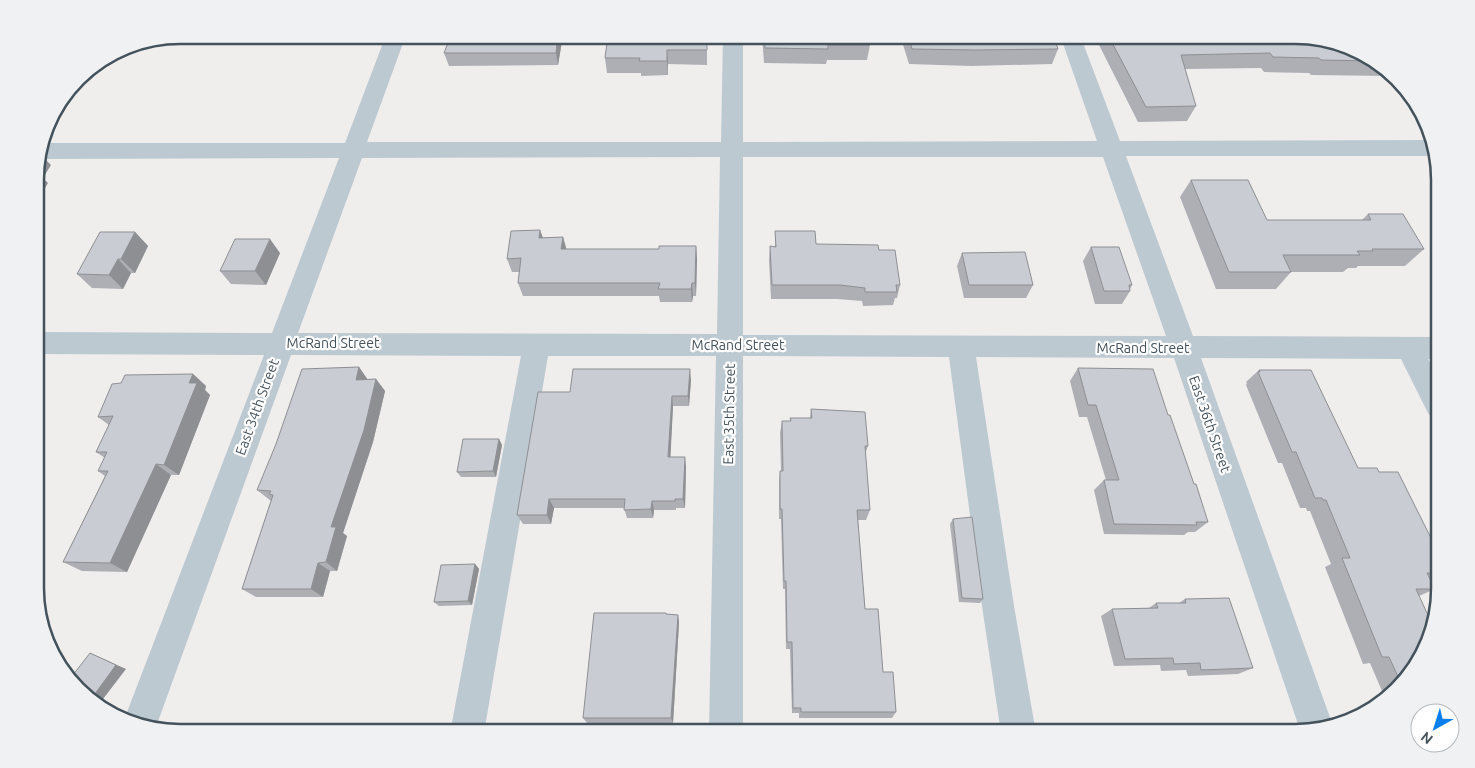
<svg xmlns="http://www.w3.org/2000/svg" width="1475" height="768" font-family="Ubuntu,sans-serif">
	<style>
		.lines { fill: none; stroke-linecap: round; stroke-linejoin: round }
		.minor { fill: #bcc9d1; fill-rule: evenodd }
		.wall { fill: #adafb5 }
		.shaded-wall { fill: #8d8f93 }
		.building { fill: #c9ccd2; stroke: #8d8f93 }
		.labels { text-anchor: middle; stroke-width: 4.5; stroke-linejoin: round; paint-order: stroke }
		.street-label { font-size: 14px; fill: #44525c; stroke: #fff }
		.rim { fill: none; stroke: #44525c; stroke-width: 2.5 }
	</style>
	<rect width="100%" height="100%" fill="#f0eded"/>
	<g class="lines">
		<!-- minor -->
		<path class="minor" d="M386,35h20l-39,107h354l2,-107h20v107l354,-1 -37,-106h20l40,106 311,-1 5,15 -2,1h-308l67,180 246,1v22h-11l11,21v38l-10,-3 -28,-56 -200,-1 131,365 -31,10 -127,-375 -198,-1 38,249 22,127h-35l-19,-127 -33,-249 -206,-1v377h-34l7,-377h-168l-64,377h-34l71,-377 -230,-1 -135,372 -32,-7 140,-365 -228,-1v-22l236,1 67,-175 -299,1 -2,-1 5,-15h302zM720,157l-3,177 -419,-1 64,-175zM743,157h360l63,179 -423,-1z"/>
	</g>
	<!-- wall -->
	<path class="wall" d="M451,35h112l-5,30 -109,1 -5,-13z
		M608,35h99v30l-39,-1v11l-27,1v-3h-34l-2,-15z
		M762,35h106l2,10 -3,15h-40l-1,4 -62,-1z
		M900,35h153l5,14 -6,15 -81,2 -62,-2z
		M1102,35h193l64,15 30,26 -78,-1 -2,-2 -45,-1 -3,-4 -76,1 11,37 -9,15 -49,1 -40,-79z
		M1191,180l76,40h95l6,-6 56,35 -19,17h-47l-2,2h-8l-5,4h-52l-15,17h-60l-36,-92z
		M540,230l3,8 20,-1 3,12h93l37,-3 1,13 -1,37h-3l-1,6h-32l-1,-6h-136l-5,-13 1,-11h-7l-5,-13z
		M775,231l41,13 63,6 21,35 -3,13h-2l-2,7 -30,1 -1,-5 -25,-2h-66l-2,-39 1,-14h5z
		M135,232l13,14 -13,27h-4l-8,16 -31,-1 -15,-14z
		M1091,247l41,38 -2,4v2l-8,13h-27l-12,-43z
		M280,253l-14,32 -35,-1 -11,-13z
		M962,253l71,32 -7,13h-62l-7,-32z
		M359,367l8,12h9l9,12 -12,51 -30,91 4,3 -10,35h-7l-7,26h-67l-14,-8 29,-88 -14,-11z
		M1078,368l90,47 40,107 -13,10h-7l-4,3 -80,-1 -10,-44 10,-10h2l-19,-63h-8l-9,-36z
		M1259,370l99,98 21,4 61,84v20l-9,4 4,9 -16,7 6,56 -40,46 -15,-35 -7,1 -38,-97 6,-3 -21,-53h-3l-1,-3h-6l-18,-45h-4l-32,-78 1,-2 -1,-1z
		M193,374l13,12 -1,4 5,5 -31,80h-8l-44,97 -45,-1 -19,-9 42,-86 -7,-5 7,-13 -9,-6 13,-27 -11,-8 23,-34z
		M691,380l-2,26h-16l-3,51 16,9 -1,42h-9v2h-22l-1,8h-26l-3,-10h-70l-3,16h-28l-6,-9 53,-123z
		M811,409l57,37 -3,8 5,56 -4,10h-8l7,89 18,63 13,40 -4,6h-93v-5h-7l-2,-64h-4l-1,-60h-2l-2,-70h-2v-37l1,-11h1l-1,-38 2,-12h8v-3h20z
		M499,439l3,6 -6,32h-35l-4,-5z
		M953,519l30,80 -3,4 -21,-1 -9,-78z
		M475,564l4,5 -7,36 -33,1 -5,-4z
		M1185,599l68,69 -15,6 -50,2 -2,-6 -25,1 -1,-6 -46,1 -13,-50 11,-7 37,-1 7,-5h23z
		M666,613v2h12l1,8 -6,100h-86l-4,-5z"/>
	<!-- shaded-wall -->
	<path class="shaded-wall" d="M558,35h5l-5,30 -2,-12z
		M667,50l1,14v11l-1,-14z
		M40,154l11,11 -8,13 5,5 -13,22v-35z
		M540,230l5,14 -6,-6z
		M135,232l13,14 -13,27 -14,-14z
		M563,237l4,14 -6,-2z
		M270,239l10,14 -14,32 -11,-14z
		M696,246l1,13 -1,37 -1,-13z
		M118,259l13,14 -8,16 -14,-14z
		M692,283l1,13 -1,6 -1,-13z
		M359,367l9,13h-12z
		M690,369l1,11 -2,26 -1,-10z
		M193,374l13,12 -1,4 5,5 -31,80 -15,-10 25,-82z
		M376,379l9,12 -12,51 -30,91 4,3 -10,35 -11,-9 5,-35z
		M672,396l1,10 -3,60 -2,-9z
		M499,439l3,6 -6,32 -3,-6z
		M685,457l1,9 -1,42 -2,-9z
		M156,464l15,11 -44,97 -17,-9z
		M549,499l5,9 -3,16 -4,-9z
		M652,501l2,9 -1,8 -2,-9z
		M318,563l12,8 -7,26 -12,-8z
		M475,564l4,5 -7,36 -4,-4z
		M678,615l1,8 -6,100 -2,-5z
		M90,653l36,16 -26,34h-3l-5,-5z"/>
	<!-- building -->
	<path class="building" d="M451,35h107l-2,18h-112z
		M608,35h99v15h-40v11h-28l1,-3h-35z
		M764,35h104l2,10h-42v4l-63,-1z
		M908,35h145l5,14 -82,1 -64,-1z
		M1108,35h187l64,15 13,11 -51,-1 -2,-2 -46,-1 -3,-4 -89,2 15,51 -50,1z
		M1191,180h57l19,40h104l-3,-6h35l21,35h-52l1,2h-16l3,4h-77l8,17h-62z
		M540,230l-1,8 24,-1 -2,12h98v-3h37l-1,37h-3l-1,6h-33l2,-6h-142l3,-25 -14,1 4,-28z
		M775,231h40l1,13 62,1 1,5h16l5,35h-4l1,7h-32v-4l-25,-3h-68l-2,-39 6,1z
		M100,232h35l-14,27h-3l-9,16 -32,-1z
		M235,239h35l-15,32h-35z
		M1091,247h28l13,38h-3l1,6h-26z
		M1025,252l8,33h-64l-7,-32z
		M359,367l-3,13 20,-1 -12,51 -33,97h5l-10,35 -8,1 -7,26h-69l31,-94 -4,-1 2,-3 -14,-1 19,-46 26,-75z
		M1078,368l75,1 15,46h2l24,69h2l12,38h-12l1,3 -83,-1 -10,-44h15l-23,-75h-8z
		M573,369h117l-2,27h-16l-4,61h17l-2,42h-8v2h-23l-1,8 -27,1 1,-11h-76l-2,16h-30l21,-123h32z
		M1259,370h52l47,98h19l2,4h19l42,84v17h-13l8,16h-19l16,35 -7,28 -25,29 -11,-24h-7l-40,-99h8l-24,-58h-3l-1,-2h-7l-19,-46h-4l-34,-80h2z
		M193,374l-4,9h8l-33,82 -8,-1 -46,99 -47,-1 45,-91h-10l9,-19h-11l17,-36 -15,1 14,-33 9,-1 4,-8z
		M811,409l54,3 3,34h-3l5,64h-13l8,99h13l5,63h10l3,40h-95v-4h-8l-1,-66h-5l-1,-61h-2l-2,-72h-2v-38h3l-1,-50h9l-1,-3h22z
		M463,439h36l-6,32 -36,1z
		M972,517l11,82 -21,-1 -9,-79z
		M475,564l-7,37 -34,1 7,-37z
		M1229,598l24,70 -52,2 -1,-7 -26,1 -1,-6 -48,1 -13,-50 46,-1 -2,-5h30l-1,-4z
		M594,613h72v1l12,1 -7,103h-88z
		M90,653l26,12 -24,33 -23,-18z"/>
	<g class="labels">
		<!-- street labels -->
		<g class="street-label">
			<text x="333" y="348">McRand Street</text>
			<text x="738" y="350">McRand Street</text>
			<text x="1143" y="353">McRand Street</text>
			<text transform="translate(257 407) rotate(-70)" y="5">East 34th Street</text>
			<text transform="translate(729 414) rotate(-89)" y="5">East 35th Street</text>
			<text transform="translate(1210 424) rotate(71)" y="5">East 36th Street</text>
		</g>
	</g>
	<!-- crop -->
	<path d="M0 0H1475V768H0ZM180 44H1295A136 136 0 0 1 1431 180V588A136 136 0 0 1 1295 724H180A136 136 0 0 1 44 588V180A136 136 0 0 1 180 44Z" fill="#f0f1f2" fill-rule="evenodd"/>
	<path class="rim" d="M180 44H1295A136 136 0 0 1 1431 180V588A136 136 0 0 1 1295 724H180A136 136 0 0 1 44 588V180A136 136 0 0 1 180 44Z"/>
	<!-- north arrow -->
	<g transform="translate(1435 728) rotate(219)"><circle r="24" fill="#ffffff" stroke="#b4babe"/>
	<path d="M0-4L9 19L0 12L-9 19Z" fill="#097fed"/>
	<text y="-8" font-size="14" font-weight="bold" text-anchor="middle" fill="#44525c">N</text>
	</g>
</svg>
